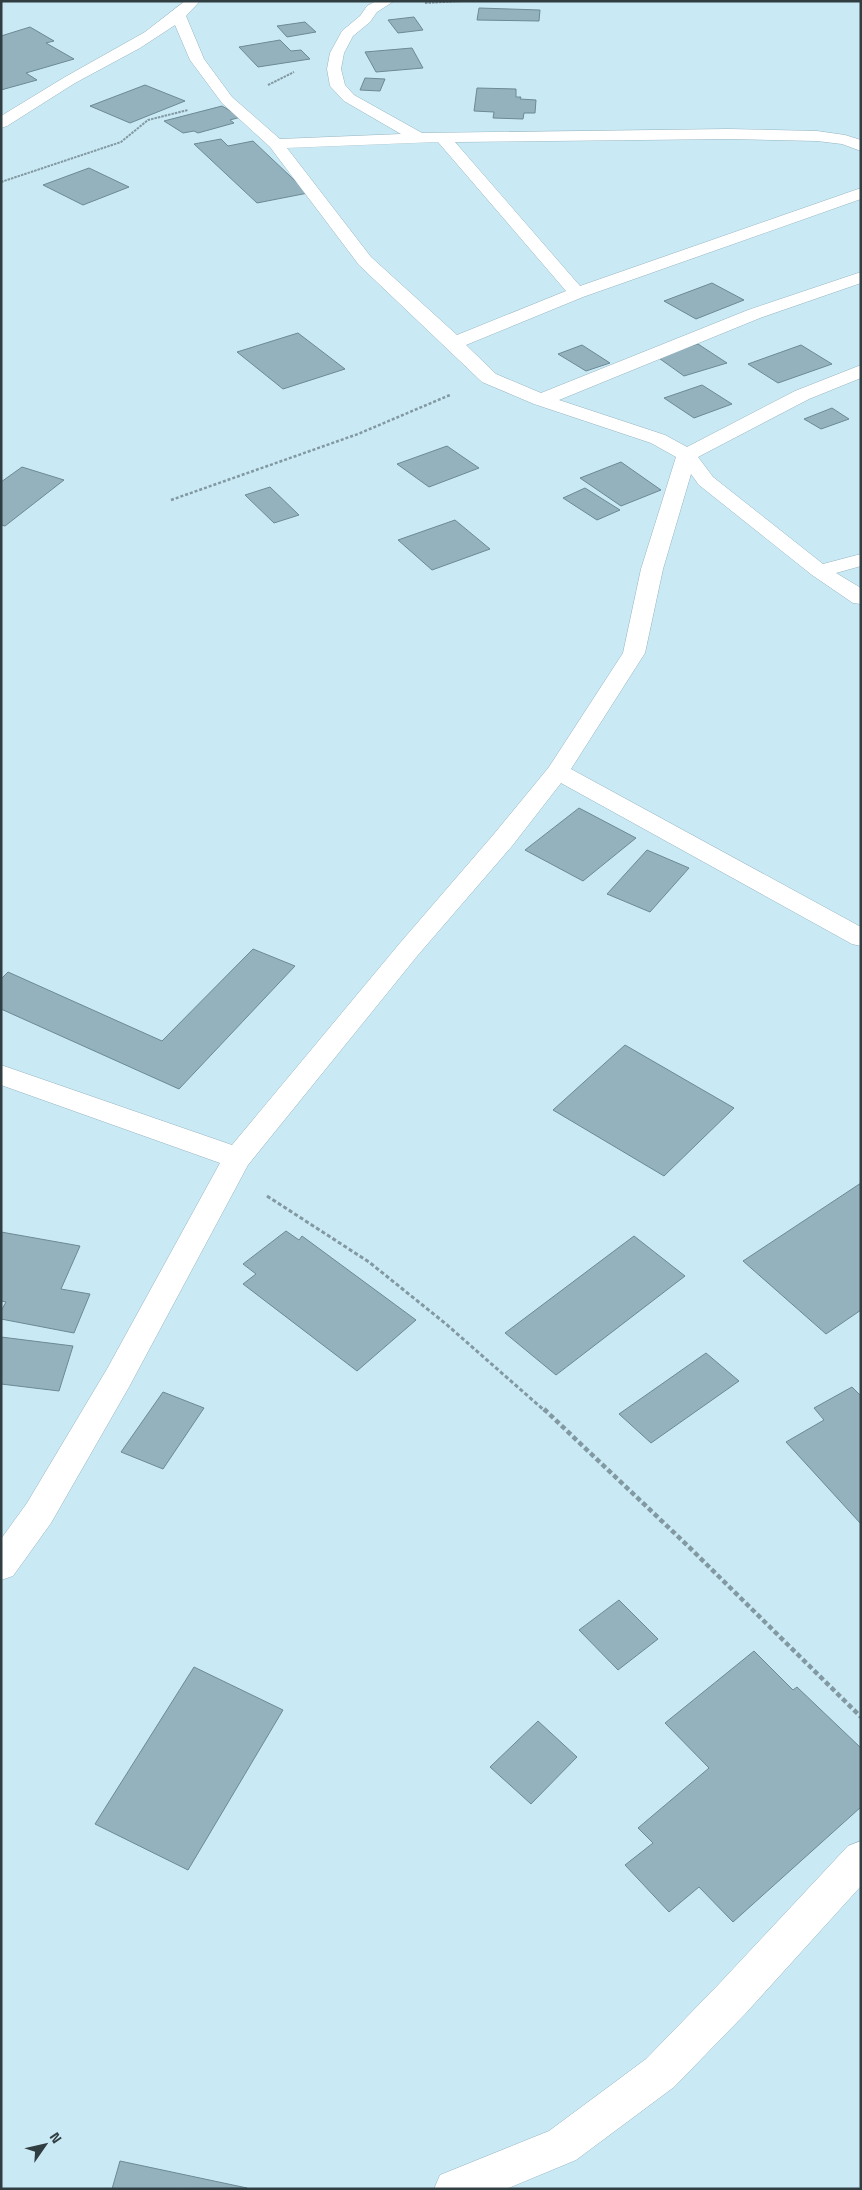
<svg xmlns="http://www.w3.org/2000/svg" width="862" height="2190" font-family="'Titillium Web',sans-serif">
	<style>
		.building { fill: #93b2be; stroke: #6c8a95 }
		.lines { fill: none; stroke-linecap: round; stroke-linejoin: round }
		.minor-casing { stroke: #96b5c0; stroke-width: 1 }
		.path-far3 { stroke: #8299a1; stroke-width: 2; stroke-dasharray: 2.5 1; stroke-linecap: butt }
		.path-far2 { stroke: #8299a1; stroke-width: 2.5; stroke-dasharray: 3 2; stroke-linecap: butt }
		.path-far1 { stroke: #8299a1; stroke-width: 3; stroke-dasharray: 4 2.5; stroke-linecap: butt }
		.path { stroke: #8299a1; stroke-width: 4.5; stroke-dasharray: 5 3; stroke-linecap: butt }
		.minor { fill: #fff; fill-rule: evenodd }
	</style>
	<rect width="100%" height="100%" fill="#c9e9f5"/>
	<!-- building -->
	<path class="building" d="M479,8l61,2 -1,11 -62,-1z
		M414,17l9,13 -25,3 -10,-13z
		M305,22l11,10 -29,5 -10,-11z
		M30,27l24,14 -8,2 28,16 -48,14 11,7 -36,10v-54z
		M280,40l11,11 10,-1 9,9 -52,8 -19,-20z
		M412,48l11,20 -47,4 -11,-20z
		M365,78l20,1 -5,12 -20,-1z
		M145,85l40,16 -55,22 -40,-17z
		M477,88l39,1v8h5l-1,2 16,1 -1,13h-11l-1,6 -30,-1 1,-6 -20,-1z
		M222,106l19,11 -11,3 4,3 -36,10 -4,-2 -11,2 -19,-12z
		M221,139l7,7 25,-5 55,52 -51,10 -63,-59z
		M89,168l40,19 -46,18 -40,-20z
		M712,283l32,17 -48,19 -32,-18z
		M298,333l47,36 -62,20 -46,-37z
		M698,344l29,19 -43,13 -28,-20z
		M582,345l28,18 -24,8 -28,-17z
		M801,345l31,19 -54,19 -30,-19z
		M702,385l30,19 -38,14 -30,-20z
		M832,408l17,11 -28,10 -17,-10z
		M447,446l32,22 -50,19 -32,-23z
		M621,462l40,28 -40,16 -41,-28z
		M22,467l42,13 -59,46 -4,-1v-43z
		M270,487l29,28 -25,8 -29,-28z
		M585,488l35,22 -23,10 -34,-22z
		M455,520l35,29 -58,21 -34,-30z
		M579,808l57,30 -53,43 -58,-31z
		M647,850l42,18 -39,44 -43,-18z
		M253,949l42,17 -116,123 -178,-80v-30l7,-7 154,69z
		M625,1045l109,63 -70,68 -111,-66z
		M861,1183v127l-35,24 -83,-73z
		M286,1231l13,9 3,-4 114,84 -59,51 -114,-87 13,-10 -13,-10z
		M1,1232l79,14 -19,43 29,5 -16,39 -73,-14v-8l5,-9 -5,-1z
		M634,1236l51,40 -129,99 -51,-42z
		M1,1337l72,9 -14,45 -58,-7z
		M706,1353l33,28 -88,62 -32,-29z
		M852,1387l9,9v128l-75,-82 38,-22 -10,-12z
		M163,1392l41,16 -41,61 -42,-17z
		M619,1600l39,39 -40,31 -39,-40z
		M754,1651l39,39 4,-3 64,61v59l-128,115 -34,-35 -30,25 -44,-47 28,-22 -15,-15 71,-60 -44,-45z
		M194,1667l89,43 -95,160 -93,-46z
		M538,1721l39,36 -46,47 -41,-37z
		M120,2161l127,27 -135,1z"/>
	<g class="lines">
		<defs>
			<path id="minor" d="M185,1h15l-14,15 18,43 28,38 48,42 121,-5 -57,-33 -14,-15 -3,-17 3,-16 12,-22 18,-15 7,-10 9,-5h18l-17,11 -7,10 -17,14 -9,17 -3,16 4,16 9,10 68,38 306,-4 89,2 28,4 16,5v11l-19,-7 -25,-3 -89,-2 -273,3 125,144 281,-98v11l-278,98 -117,48 30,29 45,19 207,-83 113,-38v11l-101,35 -201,82 106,35 22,12 108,-56 66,-26v13l-52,21 -111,58 15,20 110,87 38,-10v12l-25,7 25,15v16l-8,-1 -41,-28 -113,-90 -8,-11 -28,95 -18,84 -74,116 290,158v19l-9,-2 -291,-161 -49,63 -94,109 -170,210 -119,222 -78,136 -38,53 -12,4v-41l26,-36 80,-134 113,-206 -219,-78v-20l231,80 168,-202 94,-109 55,-67 74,-114 18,-84 35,-112 -25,-14 -117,-39 -52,-22 -123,-117 -89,-118 -48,-44 -32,-43 -15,-35 -35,23 -65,35 -68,43 -6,2v-12l64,-39 80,-45zM438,142l128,149 -109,44 -86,-78 -84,-109z
				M861,1841v45l-115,127 -72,74 -98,73 -70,29h-72l6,-14 109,-44 97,-72 72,-74 130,-139z"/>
		</defs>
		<!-- minor casing -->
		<use href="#minor" class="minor-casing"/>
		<!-- path-far3 -->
		<path class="path-far3" d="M425,3l37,-2
			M268,85l26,-13
			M1,182l120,-40 27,-22 40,-10"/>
		<!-- path-far2 -->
		<path class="path-far2" d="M171,500l187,-66 92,-39"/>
		<!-- path-far1 -->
		<path class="path-far1" d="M267,1196l102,66 77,62 99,87"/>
		<!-- path -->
		<path class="path" d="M544,1409l143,136 174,172"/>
		<!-- minor -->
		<use href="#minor" class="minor"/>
	</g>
	<!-- border -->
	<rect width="862" height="2190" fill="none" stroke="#303d41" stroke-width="5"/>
	<!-- north arrow -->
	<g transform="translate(45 2145) rotate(56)" stroke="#c9e9f5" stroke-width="4" paint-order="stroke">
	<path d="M0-4L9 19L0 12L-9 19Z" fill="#303d41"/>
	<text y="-8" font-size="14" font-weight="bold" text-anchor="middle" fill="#303d41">N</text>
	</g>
</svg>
